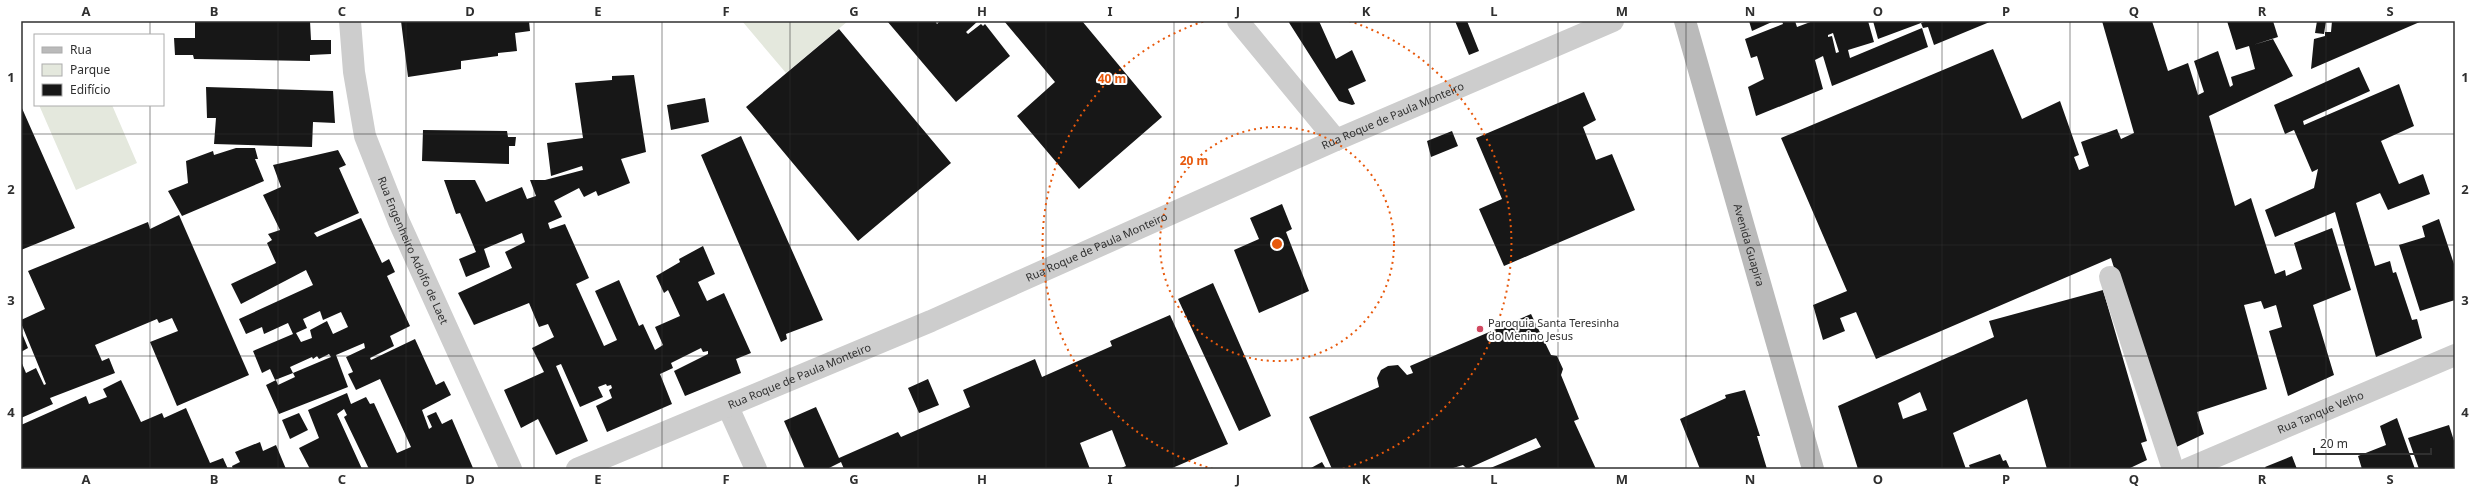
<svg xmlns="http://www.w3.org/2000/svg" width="2476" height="490" font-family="'Noto Sans',sans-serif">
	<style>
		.green { fill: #e4e8dd }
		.building { fill: #171717; fill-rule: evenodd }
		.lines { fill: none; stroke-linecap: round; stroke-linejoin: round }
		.service { stroke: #cdcdcd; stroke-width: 22 }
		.minor { stroke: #cdcdcd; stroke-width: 22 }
		.tertiary { stroke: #cdcdcd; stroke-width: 22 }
		.secondary { stroke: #bababa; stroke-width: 22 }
		.grid { fill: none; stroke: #303030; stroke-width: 1; stroke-opacity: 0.55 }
		.ring { fill: none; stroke: #e8590c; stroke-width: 2; stroke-dasharray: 2 4 }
		.poi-dot { fill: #d14860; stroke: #fff; stroke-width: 1.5 }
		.labels { text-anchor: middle; stroke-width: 4; stroke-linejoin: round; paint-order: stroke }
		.street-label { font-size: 11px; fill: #303030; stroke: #fff }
		.poi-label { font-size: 11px; fill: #303030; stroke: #fff; text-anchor: start }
		.centre { fill: #e8590c; stroke: #fff; stroke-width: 2 }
		.ring-label { font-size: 12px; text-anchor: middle; font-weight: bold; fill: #e8590c; stroke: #fff; stroke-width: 4; stroke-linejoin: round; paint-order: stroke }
		.neatline { fill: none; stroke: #303030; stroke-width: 1.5 }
		.grid-label { font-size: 13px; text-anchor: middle; font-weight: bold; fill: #303030 }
	</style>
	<rect width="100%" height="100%" fill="#fff"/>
	<!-- green -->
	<path class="green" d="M742,21h106l-62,52z
		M39,105h73l25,58 -61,27z"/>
	<!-- building -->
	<path class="building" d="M195,21h115l1,19h20v14l-21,1v6l-116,-2 -1,-4h-18l-1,-17h21z
		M401,21h128l1,10 -15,2 2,18 -19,2v3l-37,5v8l-53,8z
		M887,21h48l2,3 3,-3h38l-12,11 2,2 13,-10 2,2 2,-2 25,32 -54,46z
		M1004,21h78l80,96 -83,72 -62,-73 38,-34z
		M1288,21h31l17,38 16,-9 14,31 -18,8 7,15 -3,1 -13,-4z
		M1455,21h12l12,30 -10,4z
		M1749,21h25l-22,10z
		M1782,21h13l2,6 16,-6h55l6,21 -26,8 2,8 72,-30 6,19 -96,39 -9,-30 -8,4 8,29 -67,27 -8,-29 16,-8 -7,-23 -6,2 -6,-19 38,-15zM1833,33l6,19 -3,1 -4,-17 -4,1v-2z
		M1873,21h47l1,2 -43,16z
		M1927,21h65l-58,24 -6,-18 -5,1 -2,-5z
		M2102,21h50l16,50 20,-8 10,32 6,-3 -10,-31 24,-10 12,36 3,-2 -2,-8 24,-8 -6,-23 -13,4 -9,-29h46l5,16 -25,8 20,-6 20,37 -84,40 26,90 16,-8 24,76 10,-4 1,6 16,-7 -8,-26 38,-15 19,62 -38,15 21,70 -46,21 -19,-65 13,-4 -6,-22 -12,4 -3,-8 -17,4 23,84 -70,23 7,22 -34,16 -59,-192 -235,101 -20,-47 -16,6 5,13 -22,9 -10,-35 34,-14 -66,-153 212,-89 29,70 38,-18 19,54 -5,2 5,13 10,-4 -8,-24 36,-13 4,10 13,-6z
		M2317,21h9l-2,13 -9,-1z
		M2332,21h90l-111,48 3,-30 11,-3v-4h6z
		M839,29l112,134 -93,78 -112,-134z
		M2359,67l11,24 -67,30 1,4 95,-41 15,42 -33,15 18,43 24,-10 7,20 -42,16 -8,-17 -24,10 19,63 15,-5 3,12 3,-1 16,48 5,-1 5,19 -46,19 -41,-145 -60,25 -10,-27 49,-22 4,-19 -6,3 -18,-42 -9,4 -11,-29z
		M634,75l12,77 -25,7 9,24 -32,13 -2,-5 -12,6 -5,-9 -25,13 8,16 -14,6 2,6 15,-5 24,54 -13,6 28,62 13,-6 -22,-49 24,-11 20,46 4,-2 12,26 8,-5 -8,-18 25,-11 -12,-26 -4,3 -8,-17 24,-14 -1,-3 24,-13 12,28 -17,8 9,19 17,-8 27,60 -15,6 5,14 -56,23 -11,-25 34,-17v-3l-5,1 -2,-4 -30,15 2,5 -13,6 12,30 -65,28 -11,-26 16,-8 -3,-8 3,-2 -1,-3 -4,1 -1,-2 -8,3 5,10 -23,10 -19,-43 -5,2 32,75 -32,14 -18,-36 -17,9 -17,-38 40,-18 -12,-24 22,-11 -6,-13 -9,3 -10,-24 -55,22 -16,-32 54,-25 -7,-16 20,-10 -3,-9 -38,16 6,18 -24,10 -7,-18 17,-7 -16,-39 -4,1 -12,-34h31l11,22 36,-15 5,12 9,-3 -6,-16h15l38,-10 -1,-4 -31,10 -4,-33 36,-5 -8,-55 37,-3v-4z
		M206,87l127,4 2,32 -22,-1 -1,25 -98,-3 2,-26h-9z
		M1584,92l12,28 -13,7 13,33 16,-6 23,56 -131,56 -25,-57 23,-10 -26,-61z
		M705,98l4,24 -38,8 -4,-25z
		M21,106l54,122 -54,22z
		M423,130l84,1 1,6h8l-1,9h-6v18l-87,-3z
		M1452,131l6,15 -27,11 -4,-16z
		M741,136l82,184 -37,14 1,5 -6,3 -80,-187z
		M236,148h19l3,11h-3l9,22 -82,35 -14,-25 20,-8 -2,-22 27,-10 1,4z
		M338,150l8,15 -7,3 20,45 -45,20 3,4 44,-19 21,45 7,-4 6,13 -8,4 23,50 -20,10 4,10 -24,12 1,2 44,-21 21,46 8,-4 7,14 -29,15 7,19 3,-2 -5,-11 9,-4 6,12 10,-5 21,49 -104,1 -25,-52 3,-2 -3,-6 -7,5 25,55h-52l-11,-21 20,-10 -11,-28 39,-17 4,11 15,-7 4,7 4,-1 23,50 14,-6 -31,-68 -24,11 -8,-16 5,-2 -7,-15 19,-9 -1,-5 -28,12 12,32 -69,27 -13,-29 10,-5 2,5 17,-8 -2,-4 38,-16 -2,-3 -10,5 -2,-3 -4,3 -1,-2 -22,10 3,6 -18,7 -5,-11 -8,4 -9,-22 40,-17 -5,-11 -24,11 -2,-7 -16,7 -7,-15 74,-34 -7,-15 -65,34 -10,-20 45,-21 -9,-20 5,-3 -4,-6 12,-4 -17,-35 18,-8 -8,-22zM320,311l3,9 18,-8 7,15 -15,7 -6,-13 -17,9 2,8 -11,4 -5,-9 11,-5 -4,-9z
		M1282,204l10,25 -6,3 23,59 -50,22 -25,-63 25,-11 -9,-21z
		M179,215l70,160 -72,31 -27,-64 28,-11 -6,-13 -13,5 -2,-4 -62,26 7,16 7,-3 6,15 -65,25 3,6 -32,14v-57l5,12 10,-5 8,17 2,-1 -25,-61v-3l24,-11 -17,-38 120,-49 2,7z
		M2439,219l16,48v33l-35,11 -21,-66 26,-8 -3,-11z
		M1213,283l58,133 -32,15 -61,-132z
		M2103,290l44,151 -6,2 6,17 -19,9h-81l-20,-70 -74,34 13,36h-108l-20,-63 156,-69 -5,-16zM1920,392l7,18 -24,9 -5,-16z
		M1531,314l20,41 6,1 6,13 -2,6 18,44 -5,2 22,48h-108l53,-22 -5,-9 -69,31 -4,-4 -13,4h-118l-23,-52 70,-30 -2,-9 4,-8 7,-4 10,-1 9,10 6,-2 -3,-7z
		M1170,315l58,129 -58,25h-51l7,-3 -14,-36 -32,13 10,26h-246l-3,-7 -14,7h-22l-21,-48 32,-14 23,51 59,-26 3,5 69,-30 -7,-17 72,-31 7,18 70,-31 -2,-5z
		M21,331l7,17 -7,4z
		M928,379l11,26 -20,8 -11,-25z
		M121,380l20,42 21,-9 2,5 22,-10 24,55 13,-5 5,11h-207v-44l65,-29 3,8 18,-7 -4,-8z
		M1745,390l15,46h-3l10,33h-67l-20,-50 46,-21 -1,-3z
		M299,413l9,17 -18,9 -8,-19z
		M2397,418l18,51h-53l-4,-13 28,-11 -6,-19z
		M2449,425l6,19v25h-36l-11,-31z
		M260,442l3,9 13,-6 10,24h-53l-1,-3 8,-4 -5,-10z
		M2000,454l3,7 3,-1 4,9h-42l2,-1 -1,-3z
		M2292,456l5,13h-31l-1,-2z
		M1322,462l4,7h-15v-1z"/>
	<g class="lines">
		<!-- service -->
		<path class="service" d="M2110,277l63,192"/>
		<!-- minor -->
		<g class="minor">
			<path id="s1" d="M350,21l4,51 11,64 34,86 112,247"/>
			<path d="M1238,21l98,119"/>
			<path d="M728,407l28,62"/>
			<path id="s2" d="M577,469l354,-148 405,-181 277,-119"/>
		</g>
		<!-- tertiary -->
		<path class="tertiary" id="s3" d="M2187,469l268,-114"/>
		<!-- secondary -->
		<path class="secondary" id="s4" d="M1685,21l128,448"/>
	</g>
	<!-- grid -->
	<path class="grid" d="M150,21v14M278,21v448M406,21v448M534,21v448M662,21v448M790,21v448M918,21v448M1046,21v448M1174,21v448M1302,21v448M1430,21v448M1558,21v448M1686,21v448M1814,21v448M1942,21v448M2070,21v448M2198,21v448M2326,21v448M150,105v364M21,134h2434M21,245h2434M21,356h2434"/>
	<!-- distance rings -->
	<g class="ring">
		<circle cx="1277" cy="244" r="117"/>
		<path d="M1213 469A234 234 0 0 1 1205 21M1349 21A234 234 0 0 1 1341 469"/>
	</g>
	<!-- markers -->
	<circle class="poi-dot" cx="1480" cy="329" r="4"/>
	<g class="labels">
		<!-- street labels -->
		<g class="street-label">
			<text dy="4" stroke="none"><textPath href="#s2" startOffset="889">Rua Roque de Paula Monteiro</textPath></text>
			<text dy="4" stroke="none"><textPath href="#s4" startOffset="233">Avenida Guapira</textPath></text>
			<text dy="4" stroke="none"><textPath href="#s2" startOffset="565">Rua Roque de Paula Monteiro</textPath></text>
			<text dy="4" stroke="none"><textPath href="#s1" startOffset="240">Rua Engenheiro Adolfo de Laet</textPath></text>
			<text dy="4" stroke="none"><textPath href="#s2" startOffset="241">Rua Roque de Paula Monteiro</textPath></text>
			<text dy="4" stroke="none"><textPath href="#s3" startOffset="145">Rua Tanque Velho</textPath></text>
		</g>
		<!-- poi labels -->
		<g class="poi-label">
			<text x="1488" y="327">Paroquia Santa Teresinha<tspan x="1488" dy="13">do Menino Jesus</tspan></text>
		</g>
	</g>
	<circle cx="1277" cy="244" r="6" class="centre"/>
	<g class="ring-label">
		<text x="1112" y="83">40 m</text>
		<text x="1194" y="165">20 m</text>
	</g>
	<!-- border -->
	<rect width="2476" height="490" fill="none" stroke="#ffffff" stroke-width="44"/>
	<!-- legend -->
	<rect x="34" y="34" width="130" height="72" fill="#ffffff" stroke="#acacac"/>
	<rect x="42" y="47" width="20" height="6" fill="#bababa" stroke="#acacac"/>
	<text x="70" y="54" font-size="12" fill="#303030">Rua</text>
	<rect x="42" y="64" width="20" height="12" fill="#e4e8dd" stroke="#acacac"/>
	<text x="70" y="74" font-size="12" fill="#303030">Parque</text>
	<rect x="42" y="84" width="20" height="12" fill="#171717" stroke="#acacac"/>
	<text x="70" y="94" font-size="12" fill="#303030">Edifício</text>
	<!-- scale -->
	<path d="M2314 448v6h117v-6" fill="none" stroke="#303030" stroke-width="2"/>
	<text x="2320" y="448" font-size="12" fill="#303030" stroke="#ffffff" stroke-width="3" paint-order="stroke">20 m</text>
	<rect x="22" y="22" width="2432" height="446" class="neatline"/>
	<g class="grid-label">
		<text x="86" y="16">A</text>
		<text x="214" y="16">B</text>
		<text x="342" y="16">C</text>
		<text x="470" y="16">D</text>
		<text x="598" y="16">E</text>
		<text x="726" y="16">F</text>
		<text x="854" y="16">G</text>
		<text x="982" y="16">H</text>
		<text x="1110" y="16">I</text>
		<text x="1238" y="16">J</text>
		<text x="1366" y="16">K</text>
		<text x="1494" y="16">L</text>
		<text x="1622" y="16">M</text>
		<text x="1750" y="16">N</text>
		<text x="1878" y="16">O</text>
		<text x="2006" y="16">P</text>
		<text x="2134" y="16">Q</text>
		<text x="2262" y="16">R</text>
		<text x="2390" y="16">S</text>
		<text x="11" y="82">1</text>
		<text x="2465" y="82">1</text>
		<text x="11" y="194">2</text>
		<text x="2465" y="194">2</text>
		<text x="11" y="305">3</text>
		<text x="2465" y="305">3</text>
		<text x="11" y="417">4</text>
		<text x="2465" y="417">4</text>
		<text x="86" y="484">A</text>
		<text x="214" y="484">B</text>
		<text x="342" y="484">C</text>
		<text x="470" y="484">D</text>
		<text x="598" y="484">E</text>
		<text x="726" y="484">F</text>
		<text x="854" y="484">G</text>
		<text x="982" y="484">H</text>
		<text x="1110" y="484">I</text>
		<text x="1238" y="484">J</text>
		<text x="1366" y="484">K</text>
		<text x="1494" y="484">L</text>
		<text x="1622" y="484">M</text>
		<text x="1750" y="484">N</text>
		<text x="1878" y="484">O</text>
		<text x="2006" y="484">P</text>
		<text x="2134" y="484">Q</text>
		<text x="2262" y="484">R</text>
		<text x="2390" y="484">S</text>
	</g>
</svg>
